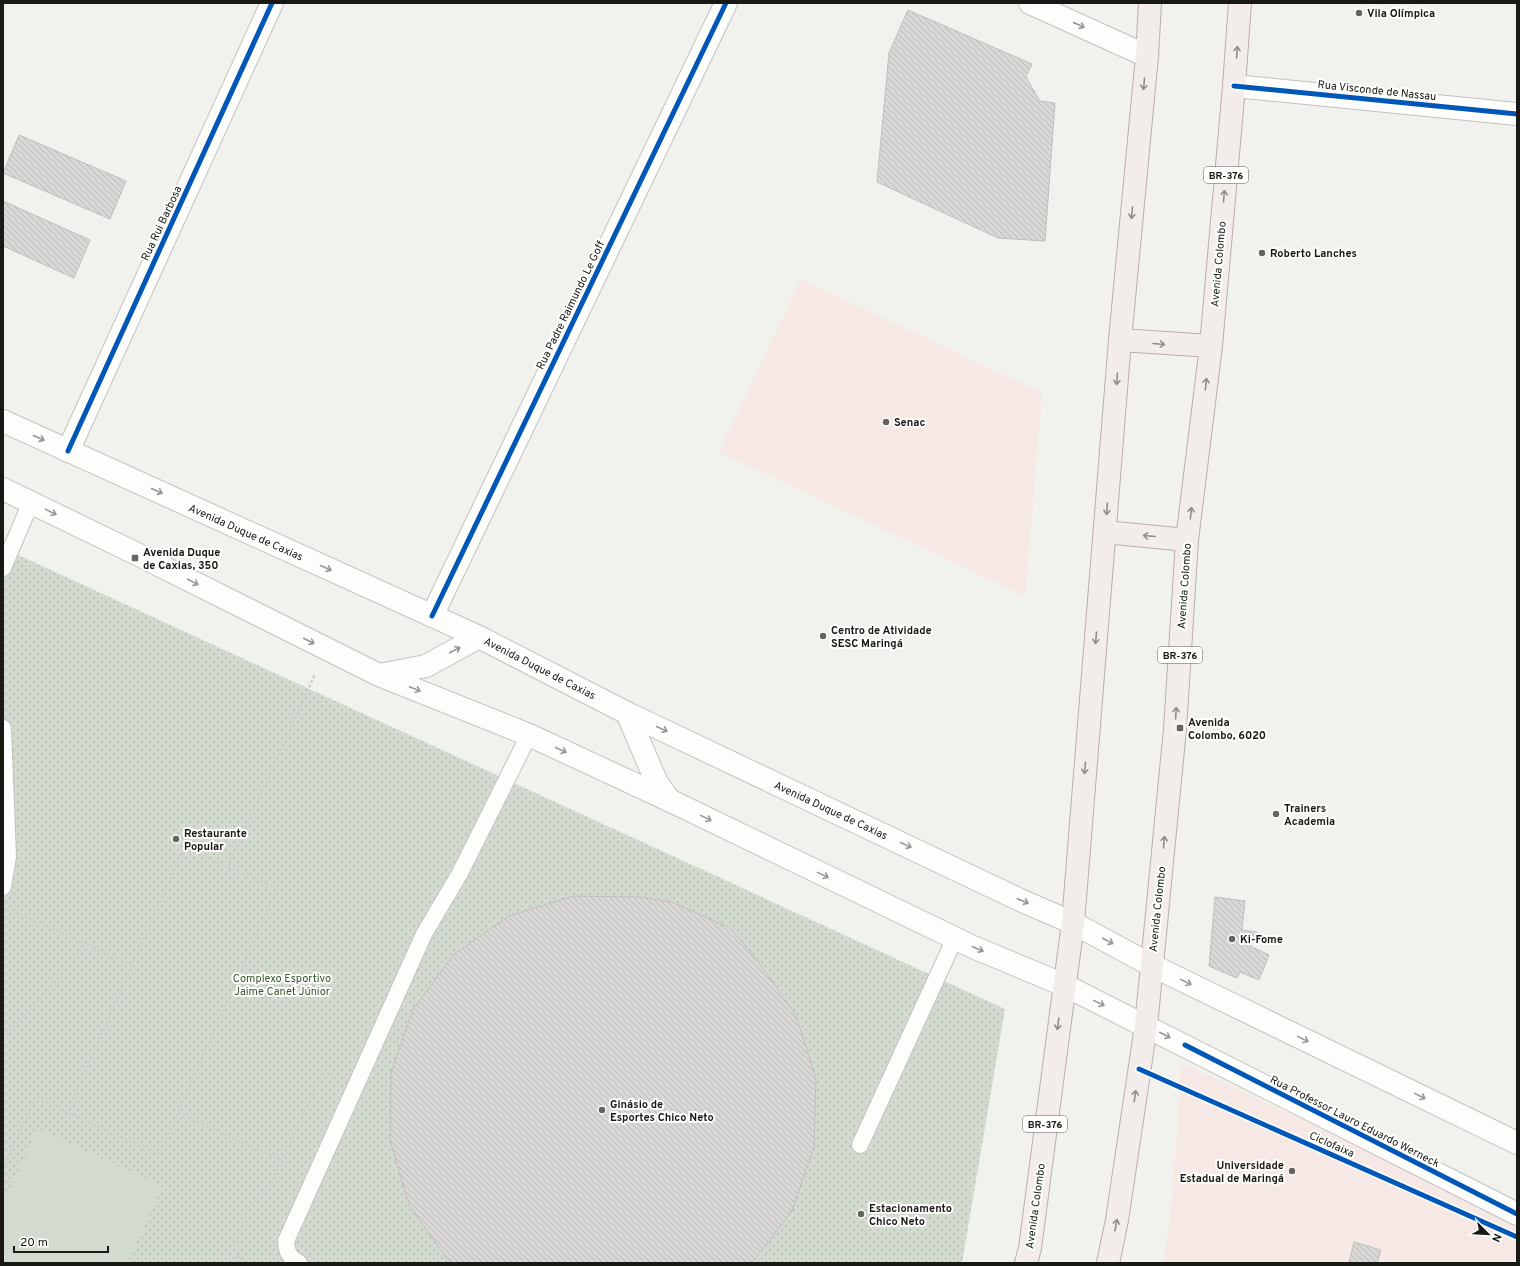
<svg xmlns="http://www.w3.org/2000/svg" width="1520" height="1266" font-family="Overpass,sans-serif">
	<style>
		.education { fill: #f6e8e5 }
		.grass { fill: url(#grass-dots) }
		.garden { fill: #d3dbd0 }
		.building { fill: url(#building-back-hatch); stroke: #c1bfbe }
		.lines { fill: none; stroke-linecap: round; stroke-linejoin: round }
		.lane-casing { stroke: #c2c2bf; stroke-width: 18 }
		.street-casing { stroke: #c2c2bf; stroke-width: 24 }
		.secondary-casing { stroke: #c2c2bf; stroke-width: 24 }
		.primary-casing { stroke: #b9afac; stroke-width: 24 }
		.path { stroke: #cfcfce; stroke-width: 2.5; stroke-dasharray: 3 2; stroke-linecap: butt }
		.lane { stroke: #fdfdfc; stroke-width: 16 }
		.street { stroke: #fdfdfc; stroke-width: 22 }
		.secondary { stroke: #fdfdfc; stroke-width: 22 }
		.primary { stroke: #f2edeb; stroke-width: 22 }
		.cycleway-casing { stroke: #fffffd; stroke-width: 8 }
		.cycleway { stroke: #0057b8; stroke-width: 5 }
		.oneway { stroke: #969694 }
		.oneway2 { stroke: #908d8b }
		.poi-dot { fill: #646461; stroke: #fffffd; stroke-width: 1.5 }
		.labels { text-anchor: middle; stroke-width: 4; stroke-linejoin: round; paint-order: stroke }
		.shield { fill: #fffffd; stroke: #5d5d5b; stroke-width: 1 }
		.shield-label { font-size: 10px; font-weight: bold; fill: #181815 }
		.poi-label { font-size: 11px; font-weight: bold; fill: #181815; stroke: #fffffd; text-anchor: start }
		.street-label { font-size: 11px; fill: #181815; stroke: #fffffd }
		.park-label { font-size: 11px; fill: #375730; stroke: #fffffd }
	</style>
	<defs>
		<pattern id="grass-dots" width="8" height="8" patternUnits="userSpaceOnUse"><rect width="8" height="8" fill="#d3dbd0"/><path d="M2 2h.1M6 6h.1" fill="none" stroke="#b4bbb2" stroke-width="1.8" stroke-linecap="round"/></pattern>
		<pattern id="building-back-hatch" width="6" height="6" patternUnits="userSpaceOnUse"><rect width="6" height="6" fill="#dad8d7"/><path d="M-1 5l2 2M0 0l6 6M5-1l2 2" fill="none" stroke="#bab9b8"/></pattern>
	</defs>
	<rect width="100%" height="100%" fill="#f1f1ed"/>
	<!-- education -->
	<path class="education" d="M801,279l241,114 -17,203 -306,-144z
		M1184,1064l333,158v41h-355l7,-36 9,-99 2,-58z"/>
	<!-- grass -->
	<path class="grass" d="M3,548l1002,461 -43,254h-959z"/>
	<!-- garden -->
	<path class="garden" d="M38,1129l124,57 -35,77h-124v-58z"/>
	<!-- building -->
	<path class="building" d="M908,10l124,54 -6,13 14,24 15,2 -10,138 -47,-3 -121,-56 12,-129z
		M19,135l107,46 -16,38 -107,-46z
		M3,201l87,39 -16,38 -71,-32z
		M573,896l67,1 32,5 58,26 27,32 39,55 20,64 -2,68 -22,64 -40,52h-300l-5,-4 -38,-54 -19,-65 1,-68 22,-63 41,-55 55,-38z
		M1215,897l30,4 -3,29 15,2 -7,14 19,9 -10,25 -19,-8 -3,6 -28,-12z
		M1354,1242l27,8 -4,13h-28z"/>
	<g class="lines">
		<defs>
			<path id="lane" d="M3,568l28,-66
				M3,728l5,128 -5,31
				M860,1145l95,-207
				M299,1263c-10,-5 -13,-12 -13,-22l138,-307 36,-61 69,-138"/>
			<path id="street" d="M1030,3l117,53
				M1234,86l283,28
				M68,451l204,-448
				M432,616l294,-613"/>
			<path id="secondary" d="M3,421l476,216 148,76 391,186 55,24 78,42 366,178
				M3,489l138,67 238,119 150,60 142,66 302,146 91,38 453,229
				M379,675l47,-9 53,-29
				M627,713l30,70 13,18"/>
			<path id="primary" d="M1120,340l91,6
				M1105,532l82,8
				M1026,1263l4,-15 43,-325 47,-583 27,-284 3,-53
				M1108,1263l9,-43 29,-194 29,-297 12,-189 24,-194 23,-260 6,-83"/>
		</defs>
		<!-- lane casing -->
		<use href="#lane" class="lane-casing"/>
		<!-- street casing -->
		<use href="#street" class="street-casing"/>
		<!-- secondary casing -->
		<use href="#secondary" class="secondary-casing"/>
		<!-- primary casing -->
		<use href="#primary" class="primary-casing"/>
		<!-- path -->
		<path class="path" d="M228,867l-44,-19 -117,264 92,43 118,-266 -49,-22 87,-193
			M11,910l121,55
			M3,1039l86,-94
			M178,1113l105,48
			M3,1169l33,-72 31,15
			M240,1263c-5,-19 -1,-42 11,-58 4,-5 11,-8 16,-12l56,-122 11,5"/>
		<!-- lane -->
		<use href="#lane" class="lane"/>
		<!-- street -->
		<use href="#street" class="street"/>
		<!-- secondary -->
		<use href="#secondary" class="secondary"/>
		<!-- primary -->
		<use href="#primary" class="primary"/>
		<defs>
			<path id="cycleway" d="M1234,86l283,28
				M68,451l204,-448
				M432,616l294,-613
				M1185,1045l332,169
				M1139,1069l378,168"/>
		</defs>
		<!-- cycleway casing -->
		<use href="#cycleway" class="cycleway-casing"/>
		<!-- cycleway -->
		<use href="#cycleway" class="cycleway"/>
	</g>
	<!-- one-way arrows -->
	<defs><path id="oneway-shaft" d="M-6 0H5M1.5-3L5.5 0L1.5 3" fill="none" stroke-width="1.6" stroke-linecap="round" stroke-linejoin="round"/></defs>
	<g class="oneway">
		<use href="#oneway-shaft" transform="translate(1079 25) rotate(24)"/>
		<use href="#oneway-shaft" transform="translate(39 438) rotate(24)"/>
		<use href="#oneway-shaft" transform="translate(157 491) rotate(24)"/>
		<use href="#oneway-shaft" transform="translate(51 512) rotate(26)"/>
		<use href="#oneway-shaft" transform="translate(326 568) rotate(24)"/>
		<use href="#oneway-shaft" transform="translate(193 582) rotate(27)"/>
		<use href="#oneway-shaft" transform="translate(309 641) rotate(27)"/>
		<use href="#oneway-shaft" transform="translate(455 650) rotate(-28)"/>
		<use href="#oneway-shaft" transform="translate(415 689) rotate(22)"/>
		<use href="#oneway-shaft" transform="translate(662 729) rotate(25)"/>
		<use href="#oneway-shaft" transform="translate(561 750) rotate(25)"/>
		<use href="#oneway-shaft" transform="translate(706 818) rotate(26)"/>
		<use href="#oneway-shaft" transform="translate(906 845) rotate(25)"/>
		<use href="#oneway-shaft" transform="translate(823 875) rotate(26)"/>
		<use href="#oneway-shaft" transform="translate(1023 901) rotate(23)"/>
		<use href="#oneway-shaft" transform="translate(1108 941) rotate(28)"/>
		<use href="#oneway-shaft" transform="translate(978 949) rotate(23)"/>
		<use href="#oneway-shaft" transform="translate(1186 982) rotate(26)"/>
		<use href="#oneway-shaft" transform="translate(1099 1003) rotate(26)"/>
		<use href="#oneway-shaft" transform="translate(1165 1035) rotate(27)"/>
		<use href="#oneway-shaft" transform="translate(1303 1039) rotate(26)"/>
		<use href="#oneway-shaft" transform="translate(1420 1096) rotate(26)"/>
	</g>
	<g class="oneway2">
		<use href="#oneway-shaft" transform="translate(1237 52) rotate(-86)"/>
		<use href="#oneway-shaft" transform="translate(1144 84) rotate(95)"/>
		<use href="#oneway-shaft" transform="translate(1224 196) rotate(-85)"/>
		<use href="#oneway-shaft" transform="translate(1132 213) rotate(95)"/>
		<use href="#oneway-shaft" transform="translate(1159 344) rotate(5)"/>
		<use href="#oneway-shaft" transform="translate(1117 379) rotate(94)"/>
		<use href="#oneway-shaft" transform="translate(1206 384) rotate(-83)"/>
		<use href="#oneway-shaft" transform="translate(1107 509) rotate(94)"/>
		<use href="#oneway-shaft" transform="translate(1191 513) rotate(-83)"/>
		<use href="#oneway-shaft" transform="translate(1149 536) rotate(-175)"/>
		<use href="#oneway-shaft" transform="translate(1096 638) rotate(95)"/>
		<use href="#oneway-shaft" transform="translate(1176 713) rotate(-86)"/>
		<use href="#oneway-shaft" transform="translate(1085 768) rotate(95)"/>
		<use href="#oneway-shaft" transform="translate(1164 842) rotate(-85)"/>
		<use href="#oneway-shaft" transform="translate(1058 1024) rotate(98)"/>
		<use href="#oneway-shaft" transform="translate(1135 1096) rotate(-82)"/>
		<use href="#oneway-shaft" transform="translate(1116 1225) rotate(-79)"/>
	</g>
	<!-- markers -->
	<g class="poi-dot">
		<circle cx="1359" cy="13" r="4"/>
		<circle cx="1262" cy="253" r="4"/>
		<circle cx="886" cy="422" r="4"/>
		<rect x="131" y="554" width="8" height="8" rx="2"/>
		<circle cx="823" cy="636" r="4"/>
		<rect x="1176" y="724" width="8" height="8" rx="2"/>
		<circle cx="1276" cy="814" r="4"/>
		<circle cx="176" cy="839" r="4"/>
		<circle cx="1232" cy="939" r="4"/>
		<circle cx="602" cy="1110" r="4"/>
		<circle cx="1292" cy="1171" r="4"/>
		<circle cx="861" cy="1214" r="4"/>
	</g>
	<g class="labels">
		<!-- shield labels -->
		<g class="shield">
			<rect x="1204" y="167" width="44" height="16" rx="3"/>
			<rect x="1158" y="647" width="44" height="16" rx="3"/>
			<rect x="1023" y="1116" width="44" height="16" rx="3"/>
		</g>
		<g class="shield-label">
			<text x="1226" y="179">BR-376</text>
			<text x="1180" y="659">BR-376</text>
			<text x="1045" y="1128">BR-376</text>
		</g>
		<!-- poi labels -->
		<g class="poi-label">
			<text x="1367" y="17">Vila Olímpica</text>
			<text x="1270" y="257">Roberto Lanches</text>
			<text x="894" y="426">Senac</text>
			<text x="143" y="556">Avenida Duque<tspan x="143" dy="13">de Caxias, 350</tspan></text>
			<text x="831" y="634">Centro de Atividade<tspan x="831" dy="13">SESC Maringá</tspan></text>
			<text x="1188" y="726">Avenida<tspan x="1188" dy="13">Colombo, 6020</tspan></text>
			<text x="1284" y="812">Trainers<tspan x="1284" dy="13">Academia</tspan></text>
			<text x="184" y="837">Restaurante<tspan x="184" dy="13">Popular</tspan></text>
			<text x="1240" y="943">Ki-Fome</text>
			<text x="610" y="1108">Ginásio de<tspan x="610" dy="13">Esportes Chico Neto</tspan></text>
			<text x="1284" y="1169" text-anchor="end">Universidade<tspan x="1284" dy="13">Estadual de Maringá</tspan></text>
			<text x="869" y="1212">Estacionamento<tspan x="869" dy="13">Chico Neto</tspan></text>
		</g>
		<!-- street labels -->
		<g class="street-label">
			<text transform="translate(1377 90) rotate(6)" y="4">Rua Visconde de Nassau</text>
			<text transform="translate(161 223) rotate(-65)" y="4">Rua Rui Barbosa</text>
			<text transform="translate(1218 264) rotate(-85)" y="4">Avenida Colombo</text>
			<text transform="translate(570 305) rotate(-64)" y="4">Rua Padre Raimundo Le Goff</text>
			<text transform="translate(246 532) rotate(24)" y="4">Avenida Duque de Caxias</text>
			<text transform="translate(1184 586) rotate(-86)" y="4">Avenida Colombo</text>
			<text transform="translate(540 668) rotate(27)" y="4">Avenida Duque de Caxias</text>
			<text transform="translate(831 810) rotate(25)" y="4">Avenida Duque de Caxias</text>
			<text transform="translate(1157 909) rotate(-84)" y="4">Avenida Colombo</text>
			<text transform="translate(1355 1121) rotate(27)" y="4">Rua Professor Lauro Eduardo Werneck</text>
			<text transform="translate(1332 1144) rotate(24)" y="4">Ciclofaixa</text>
			<text transform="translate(1035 1206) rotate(-82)" y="4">Avenida Colombo</text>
		</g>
		<!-- park labels -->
		<g class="park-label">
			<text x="282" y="982">Complexo Esportivo<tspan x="282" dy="13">Jaime Canet Júnior</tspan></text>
		</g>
	</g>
	<!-- border -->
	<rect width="1520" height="1266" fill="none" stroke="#181815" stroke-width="8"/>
	<!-- north arrow -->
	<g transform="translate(1488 1234) rotate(114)" stroke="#fffffd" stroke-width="3" paint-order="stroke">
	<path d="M0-3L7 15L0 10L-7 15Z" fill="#181815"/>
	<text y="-6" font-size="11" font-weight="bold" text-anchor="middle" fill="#181815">N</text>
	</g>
	<!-- scale -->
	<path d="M14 1246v6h94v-6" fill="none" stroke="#181815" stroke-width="2"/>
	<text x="20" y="1246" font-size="12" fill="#181815" stroke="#fffffd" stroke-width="3" paint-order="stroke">20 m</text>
</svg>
